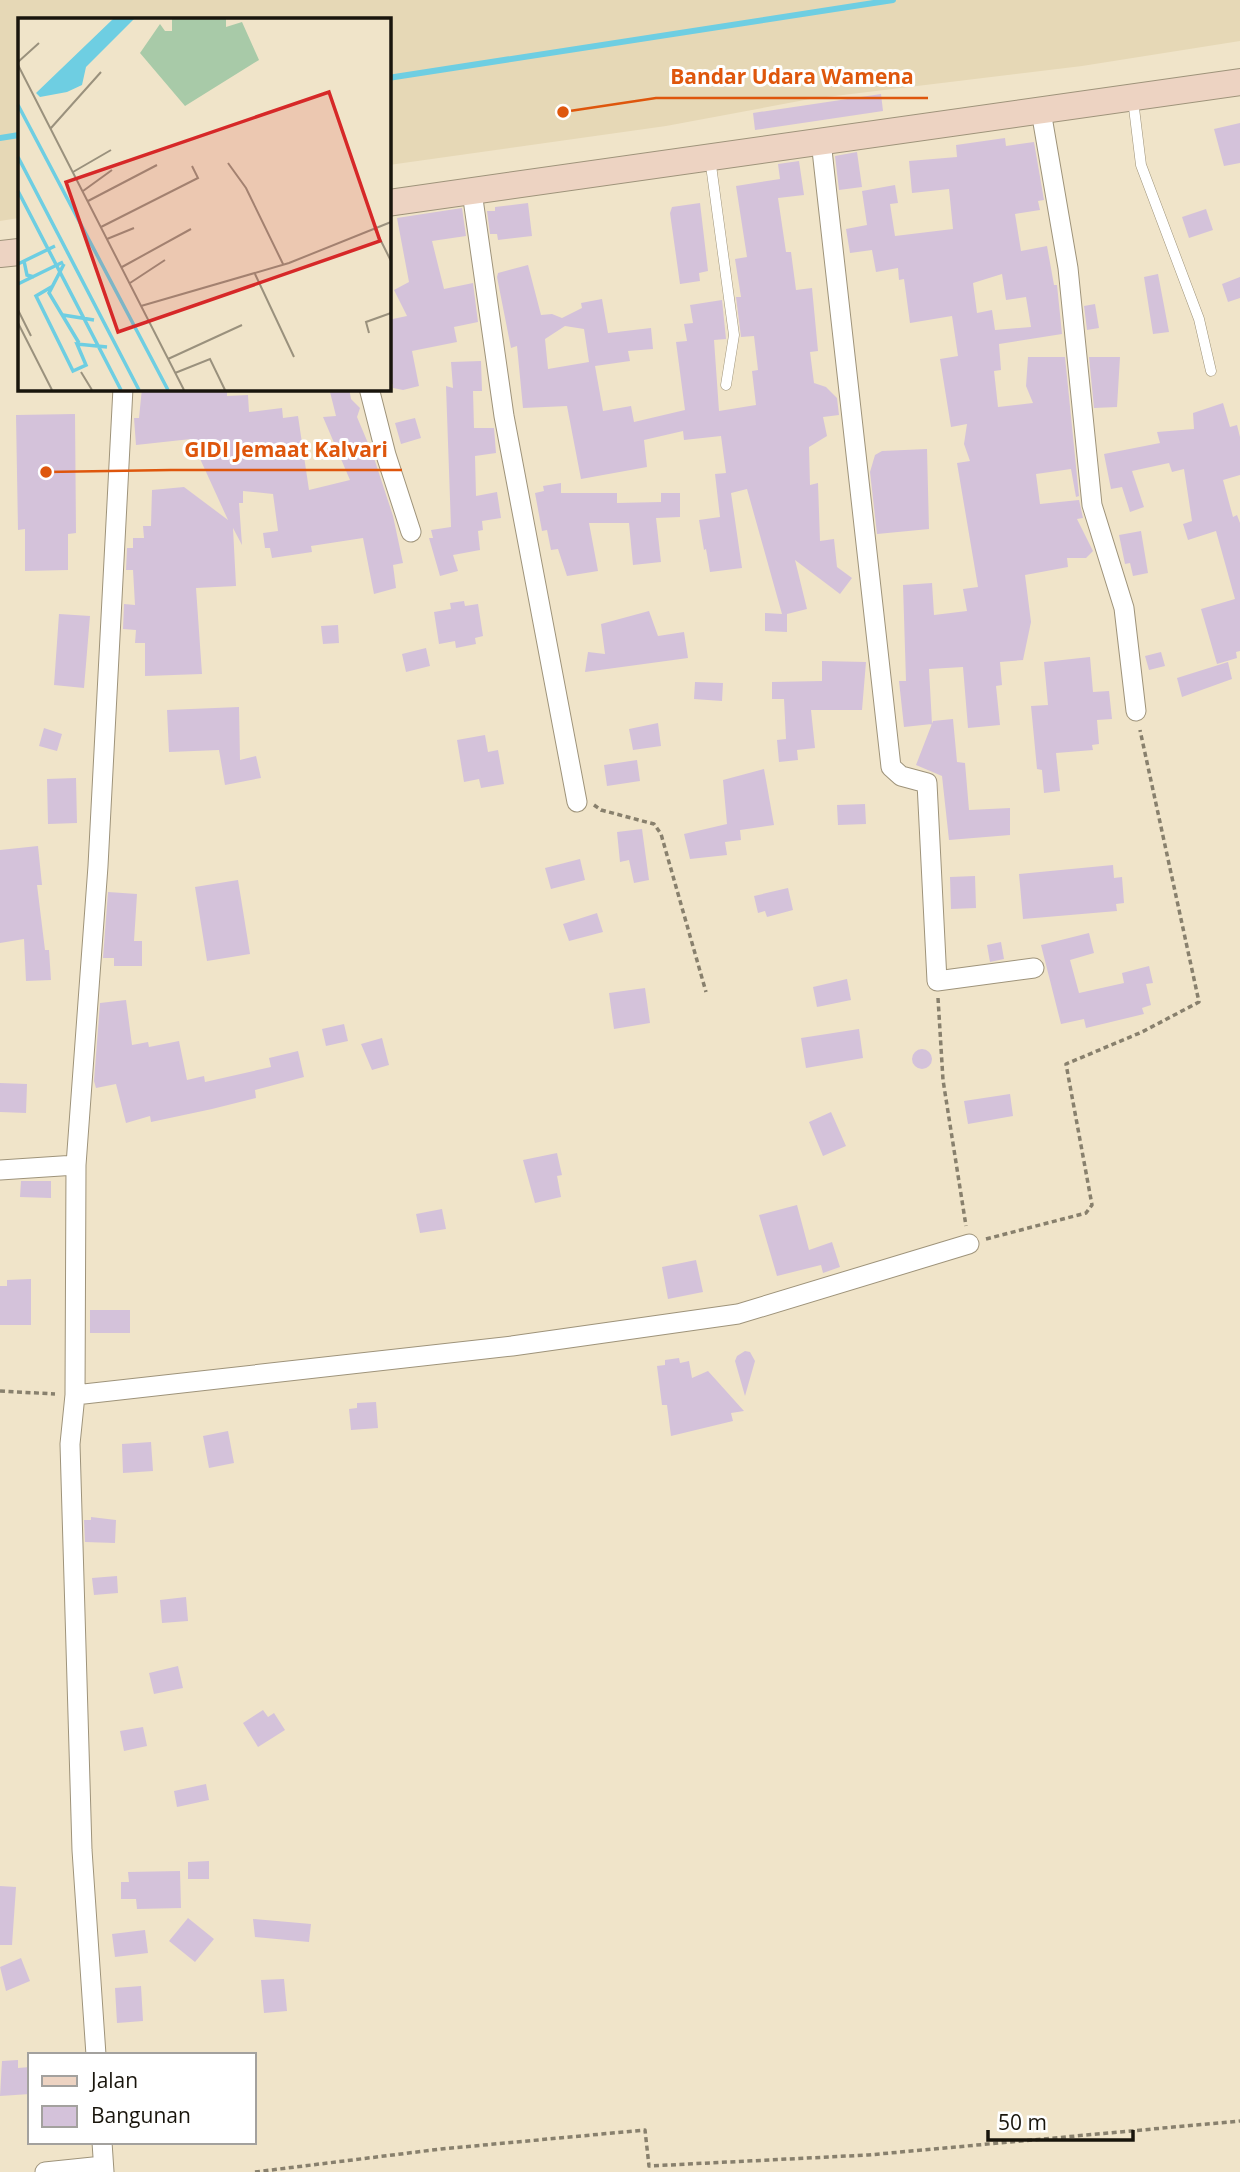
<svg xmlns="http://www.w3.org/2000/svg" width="1240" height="2172" font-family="'Open Sans',sans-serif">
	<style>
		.built { fill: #e6d8b6 }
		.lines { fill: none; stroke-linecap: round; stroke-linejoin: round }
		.stream { stroke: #6ecee2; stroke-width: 6 }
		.building { fill: #d4c2da; fill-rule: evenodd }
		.service-casing { stroke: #9e937a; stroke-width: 11 }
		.minor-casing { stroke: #9e937a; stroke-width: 21 }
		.secondary-casing { stroke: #9e937a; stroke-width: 28 }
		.path { stroke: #88806d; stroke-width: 3.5; stroke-dasharray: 5 3.5; stroke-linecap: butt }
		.service { stroke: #fff; stroke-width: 10 }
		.minor { stroke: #fff; stroke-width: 19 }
		.secondary { stroke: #edd3c2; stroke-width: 26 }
		.inset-river { fill: none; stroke: #6ecee2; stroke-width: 3.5 }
		.inset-road { fill: none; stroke: #9a917d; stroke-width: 2 }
		.view { fill: #d62828; fill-opacity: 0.15; stroke: #d62828; stroke-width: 3.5 }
		.inset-edge { fill: none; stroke: #19150c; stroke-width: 3.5 }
		.leader { fill: none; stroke: #de560c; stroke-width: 2.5 }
		.callout-dot { fill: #de560c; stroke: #fff; stroke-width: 2.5 }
		.callout-label { font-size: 21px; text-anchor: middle; font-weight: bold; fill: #de560c; stroke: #fff; stroke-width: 6; stroke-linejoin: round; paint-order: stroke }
	</style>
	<rect width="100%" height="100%" fill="#f0e4c9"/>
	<!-- built -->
	<path class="built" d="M0,0h1240v41l-158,25 -272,33 -144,27 -277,39 -1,-146h-369v199l-19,3z"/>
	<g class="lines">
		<!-- stream -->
		<path class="stream" d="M388,78l505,-78
			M0,138l19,-3"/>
	</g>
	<!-- building -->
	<path class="building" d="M881,94l2,17 -128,19 -2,-17z
		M1240,123v40l-16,3 -10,-37z
		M1005,138l1,8 28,-4 10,58 -6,1 2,9 -25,4 6,37 26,-5 7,39h3l5,49 -63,10 2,26 -7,1 4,36 35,-4 -7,-17 2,-29h37l14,139 -3,1 -5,-28 -35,5 4,30 39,-4 4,18 -6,1 16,32 -7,7h-19l1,9 -43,8 6,47 -8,38 -23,2 2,23 -6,1 4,39 -32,3 -5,-61 -34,2 3,55 -28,3 -5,-46h7l-3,-96 29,-2 2,32 33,-4 -4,-22 15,-2 -21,-124 13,-2 -6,-17 3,-20 -16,3 -11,-68 18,-3 -6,-40 -42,7 -6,-44 -5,1 -1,-12 -22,4 -4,-22 -22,3 -4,-24 21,-4 -5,-34 33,-6 3,18 -8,1 5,32 58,-7 -4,-40 -37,4 -3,-32 48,-4 -1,-12zM1002,274l4,26 20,-3 5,30 -36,3 -3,-20 -15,3 -4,-30z
		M857,152l5,35 -23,3 -4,-34z
		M799,161l5,34 -26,3 8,54h5l5,38 16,-2 6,63 -8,1 4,31 12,4 11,11 2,17 -16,2 4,19 -18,11 1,38 8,-2 2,58 14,-2 3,28 15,11 -12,16 -45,-34 12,49 -20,5v18l-22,-1v-18l17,1 -35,-125 -16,4 11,75 -32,4 -4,-23 -2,1 -5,-30 21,-3 -5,-43 11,-1 -5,-37 -37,4 -1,-9 -39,9 3,27 -66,12 -14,-73 -44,2 -6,-62 -6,2 -14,-71 1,-4 30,-8 13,50 11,-1 10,4 20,-10 -1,-5 21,-4 6,34 43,-5 2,21 -25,2 2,10 -35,5 8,45 28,-5 3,16 51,-12 -9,-68 11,-1 -3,-17 9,-1 -3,-18 32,-5 4,39 -12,1 5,71 37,-6 -4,-34 6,-1 -4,-34 -13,1 -5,-40h5l-6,-38 12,-2 -11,-71 44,-7 -2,-15zM565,326l19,3 5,33 -41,7 -3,-30z
		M528,203l4,33 -34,4 -1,-6h-7l-3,-23h8v-4z
		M700,203l8,68 -9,2 1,8 -20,3 -10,-71 2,-6z
		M462,208l4,28 -34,5 12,48 29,-6 5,39 -24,5 3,15 -45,9 7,35 -16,4 -10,-2v-4l-5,1v-65l19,-4 -13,-26 15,-8 -12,-64z
		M1206,209l7,21 -24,8 -7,-21z
		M1158,274l11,58 -16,2 -9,-57z
		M1240,277v21l-12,4 -6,-18z
		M1095,304l4,24 -12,2 -3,-24z
		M1089,357h31l-3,50 -23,1z
		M481,361l1,30h-9l1,37h20l2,25 -21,3 1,40 21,-4 4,26 -19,3 1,9 -5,1 2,19 -27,5 5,16 -18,5 -11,-38h4l-2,-8 20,-3 -5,-141 7,2 -2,-26z
		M142,388h85v8l21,-1 1,17 33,-4 1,10 15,-2 11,74 41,-10 -27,-63 13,-1 -7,-28h20l2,11 9,9 -3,9 16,38 20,61 10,47 -10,2 3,23 -22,6 -11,-56 -52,8 1,6 -40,6 -2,-10h-5l-2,-15 15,-2 -5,-37 -30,-3v12h-4l3,42 -9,-17 3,58 -40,2 6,86 -57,2v-33h-10l1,-13 -13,-1 1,-25 11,1 -2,-35h-7l1,-22h6v-10h11l-1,-12h8l1,-36 32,-3 44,33 -37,-81 -55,6 -2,-27h5z
		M1223,403l7,24 7,-2 3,12v38l-17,5 10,37 4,-2 3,8v128l-4,1 1,6 -20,6 -16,-55 34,-10 -19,-68 -28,9 -5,-16 9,-3 -8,-52 -12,3 -3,-9 -37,8 12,36 -14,5 -8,-25 -11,2 -7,-35 56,-11 -3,-11 37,-3 -1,-16z
		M75,414l1,119 -8,1v36l-43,1v-42l-7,1 -2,-115z
		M415,418l6,20 -20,6 -6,-21z
		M927,449l2,80 -52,5 -7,-62 5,-17 7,-4z
		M561,483v10h56v10l44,-1v-9h19v24l-24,1 5,44 -28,3 -4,-42h-40l9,48 -31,5 -9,-27 -7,1 -4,-20 -5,1 -7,-38 9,-2 -1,-5z
		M1141,531l7,42 -15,3 -3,-13 -5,1 -6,-29z
		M464,601l1,5 13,-2 5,32 -8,2 1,6 -20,4 -1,-7 -16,3 -5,-32 17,-3 -1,-6z
		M649,611l9,25 26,-4 4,26 -103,14 3,-20 17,2 -4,-30z
		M59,614l31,2 -6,72 -30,-3z
		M338,625l1,18 -16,1 -2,-18z
		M426,648l4,18 -24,6 -4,-18z
		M1161,652l4,14 -16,4 -4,-14z
		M1090,657l3,35 16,-1 3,28 -15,1 2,24 -7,1 1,5 -37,3 4,38 -16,2 -2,-23 -5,-1 -6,-63 17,-1 -4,-43z
		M822,661l44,1 -4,48h-51l4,38 -18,2 1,10 -19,2 -2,-22 9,-1 -2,-40h-12v-17l50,-1z
		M1228,662l4,17 -50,18 -5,-19z
		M695,682l28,1 -1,18 -28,-2z
		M239,707l1,53 16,-4 5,22 -36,7 -6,-35 -50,2 -2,-42z
		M953,719l4,43 8,1 4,47 41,-2v27l-61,5 -7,-64 -26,-11 17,-44z
		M658,723l3,23 -28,4 -4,-21z
		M44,728l18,6 -5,17 -18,-5z
		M485,735l3,17 10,-2 6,34 -23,4 -2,-9 -15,3 -7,-42z
		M637,760l3,21 -33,5 -3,-21z
		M764,769l10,56 -34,5 1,10 -16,2 2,13 -37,4 -6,-25 43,-10 -4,-44z
		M76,778l1,45 -29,1 -1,-45z
		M865,804l1,20 -28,1 -1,-20z
		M642,829l7,51 -15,3 -5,-23 -9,2 -3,-30z
		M38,846l4,39h-5l8,65h4l2,30 -25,1 -2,-42 -24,4v-93z
		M580,859l5,21 -34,9 -6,-21z
		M1113,865l1,13 8,-1 2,26 -8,1 1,7 -94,8 -4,-45z
		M975,876l1,32 -25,1 -1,-32z
		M238,880l12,74 -43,7 -12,-74z
		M788,888l5,22 -26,7 -2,-6 -7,2 -4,-17z
		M108,892l29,2 -3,47h8v25h-28v-8h-11z
		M597,913l6,19 -34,9 -6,-17z
		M1089,933l5,20 -24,7 9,33 45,-10 -2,-10 27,-7 4,17 -7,1 5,21 -9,3 2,6 -58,14 -2,-9 -23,5 -20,-79z
		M1001,942l3,17 -14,3 -3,-17z
		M847,979l4,21 -34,7 -4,-20z
		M645,988l5,35 -36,6 -5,-36z
		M126,1000l6,45 16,-3 1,5 30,-6 8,39 17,-4 1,6 66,-15 -2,-9 29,-7 6,26 -49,13 1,8 -44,11 -61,13 -1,-6 -24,7 -10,-39 -20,4 -2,-7 6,-78z
		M344,1024l4,17 -22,5 -4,-17z
		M859,1029l4,29 -57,10 -5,-30z
		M382,1038l7,27 -17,5 -11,-26z
		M912 1059a10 10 0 1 1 20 0a10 10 0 1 1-20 0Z
		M0,1083l27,1 -1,29 -26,-1z
		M1010,1094l3,22 -45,8 -4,-23z
		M831,1112l15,34 -23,10 -14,-34z
		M557,1153l5,22 -5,1 4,21 -26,6 -12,-43z
		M21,1181h30v17l-31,-1z
		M797,1205l12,45 23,-8 8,25 -17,6 -2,-8 -44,11 -18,-61z
		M442,1209l4,20 -26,4 -4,-19z
		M696,1260l7,32 -35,7 -6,-32z
		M31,1279v46h-31v-39h7v-6z
		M90,1310h40v23h-40z
		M745,1351l5,1 5,9 -10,35 -10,-35 2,-5z
		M679,1358l1,5 9,-2 3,17 16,-7 36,40 -13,2 2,8 -62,15 -4,-31h-5l-5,-39 8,-1v-5z
		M376,1402l2,26 -27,2 -2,-21 8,-1v-5z
		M228,1431l6,32 -25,5 -6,-32z
		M151,1442l2,29 -30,2 -1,-29z
		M91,1517l25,3 -1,23 -30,-1 -1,-22h7z
		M117,1576l1,17 -24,2 -2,-17z
		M186,1597l2,24 -26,2 -2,-23z
		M178,1666l5,22 -29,6 -5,-21z
		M263,1710l5,7 6,-4 11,17 -27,17 -15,-24z
		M143,1727l4,19 -23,5 -4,-20z
		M206,1784l3,16 -32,7 -3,-16z
		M209,1861v18h-21v-17z
		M180,1871l1,37 -44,1 -1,-10h-15v-17h8l-1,-10z
		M0,1886l16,1 -4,58h-12z
		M188,1918l26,21 -19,23 -26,-21z
		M253,1919l58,5 -2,18 -54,-5z
		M145,1930l3,23 -33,4 -3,-23z
		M21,1958l9,23 -24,10 -6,-24z
		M284,1979l3,32 -23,2 -3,-33z
		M141,1986l2,35 -26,2 -2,-35z
		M18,2060v8l12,-1v27l-30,2 2,-35z"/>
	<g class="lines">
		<defs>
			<path id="service" d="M1133,100l8,65 58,154 12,52
				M710,158l24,177 -8,50"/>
			<path id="minor" d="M1041,111l27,157 24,237 32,103 12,103
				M821,141l70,626 10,9 26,7 10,198 97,-13
				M472,192l32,224 73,386
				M369,388l17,67 25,77
				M0,1170l76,-5
				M75,1395l437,-49 226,-32 231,-70
				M96,2055l-14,-205 -12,-406 5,-49 1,-230 22,-299 25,-478
				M102,2142l2,30
				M45,2172l58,-6"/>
			<path id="secondary" d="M388,203l852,-121
				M0,254l19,-2"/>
		</defs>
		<!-- service casing -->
		<use href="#service" class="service-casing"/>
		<!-- minor casing -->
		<use href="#minor" class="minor-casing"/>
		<!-- secondary casing -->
		<use href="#secondary" class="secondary-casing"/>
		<!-- path -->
		<path class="path" d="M594,805l7,5 53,14 7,10 45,158
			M938,998l5,82 23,146
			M986,1239l100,-26 6,-8 -26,-141 76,-32 57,-30 -59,-272
			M0,1391l55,3
			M255,2172l186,-23 204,-19 4,36 219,-11 372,-34"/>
		<!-- service -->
		<use href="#service" class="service"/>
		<!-- minor -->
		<use href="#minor" class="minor"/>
		<!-- secondary -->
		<use href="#secondary" class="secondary"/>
	</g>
	<!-- overview -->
	<g transform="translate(18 18)">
		<rect width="373" height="373" fill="#f0e4c9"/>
		<path d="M154,1h54v8l16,-5 17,38 -74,46 -45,-53 20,-29 5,7h7z" fill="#a8caa8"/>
		<path d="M95,1h21l-48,48 -4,18 -15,7 -27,5 -4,-4z" fill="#6ecee2"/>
		<path class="inset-river" d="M0,87l150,285M0,139l121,233M0,173l103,199M6,243l3,14 7,2M0,246l37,-18M46,246l-15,29 30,50M0,266l45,-22M35,268l-17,10 37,75 13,-6 -9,-21 30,3M45,297l31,5"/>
		<path class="inset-road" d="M0,44l21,-19M0,47l166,325M33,110l50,-56M210,145l18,25 37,76M55,154l38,-22M65,173l29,-21M70,183l69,-36M83,209l97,-49 -6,-12M357,211l16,32M89,221l27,-11M104,249l69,-38M237,256l39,83M112,265l35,-23M123,288l148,-43 102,-41M0,292l13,26M0,305l34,67M351,315l-3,-11 25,-9M150,341l74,-34M63,354l11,18M157,355l35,-14 15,31"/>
		<path class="view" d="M311,74l51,149 -262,91 -52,-150z"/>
		<rect width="373" height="373" class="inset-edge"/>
	</g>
	<!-- callouts -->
	<path class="leader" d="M563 112L656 98H928M46 472L171 470H402"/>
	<g class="callout-dot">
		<circle cx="563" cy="112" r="7"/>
		<circle cx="46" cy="472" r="7"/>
	</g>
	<g class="callout-label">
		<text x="792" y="84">Bandar Udara Wamena</text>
		<text x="286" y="457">GIDI Jemaat Kalvari</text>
	</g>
	<!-- legend -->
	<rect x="28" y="2053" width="228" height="91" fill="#ffffff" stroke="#a3a19e" stroke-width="2"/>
	<rect x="42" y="2076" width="35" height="10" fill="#edd3c2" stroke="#a3a19e" stroke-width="2"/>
	<text x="91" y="2088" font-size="21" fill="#19150c">Jalan</text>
	<rect x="42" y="2106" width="35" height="21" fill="#d4c2da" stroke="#a3a19e" stroke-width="2"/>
	<text x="91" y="2123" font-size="21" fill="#19150c">Bangunan</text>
	<!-- scale -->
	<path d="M988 2130v10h145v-10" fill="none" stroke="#19150c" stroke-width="3.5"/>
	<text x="998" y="2130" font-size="21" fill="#19150c" stroke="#ffffff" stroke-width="5" paint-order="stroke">50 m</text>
</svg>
